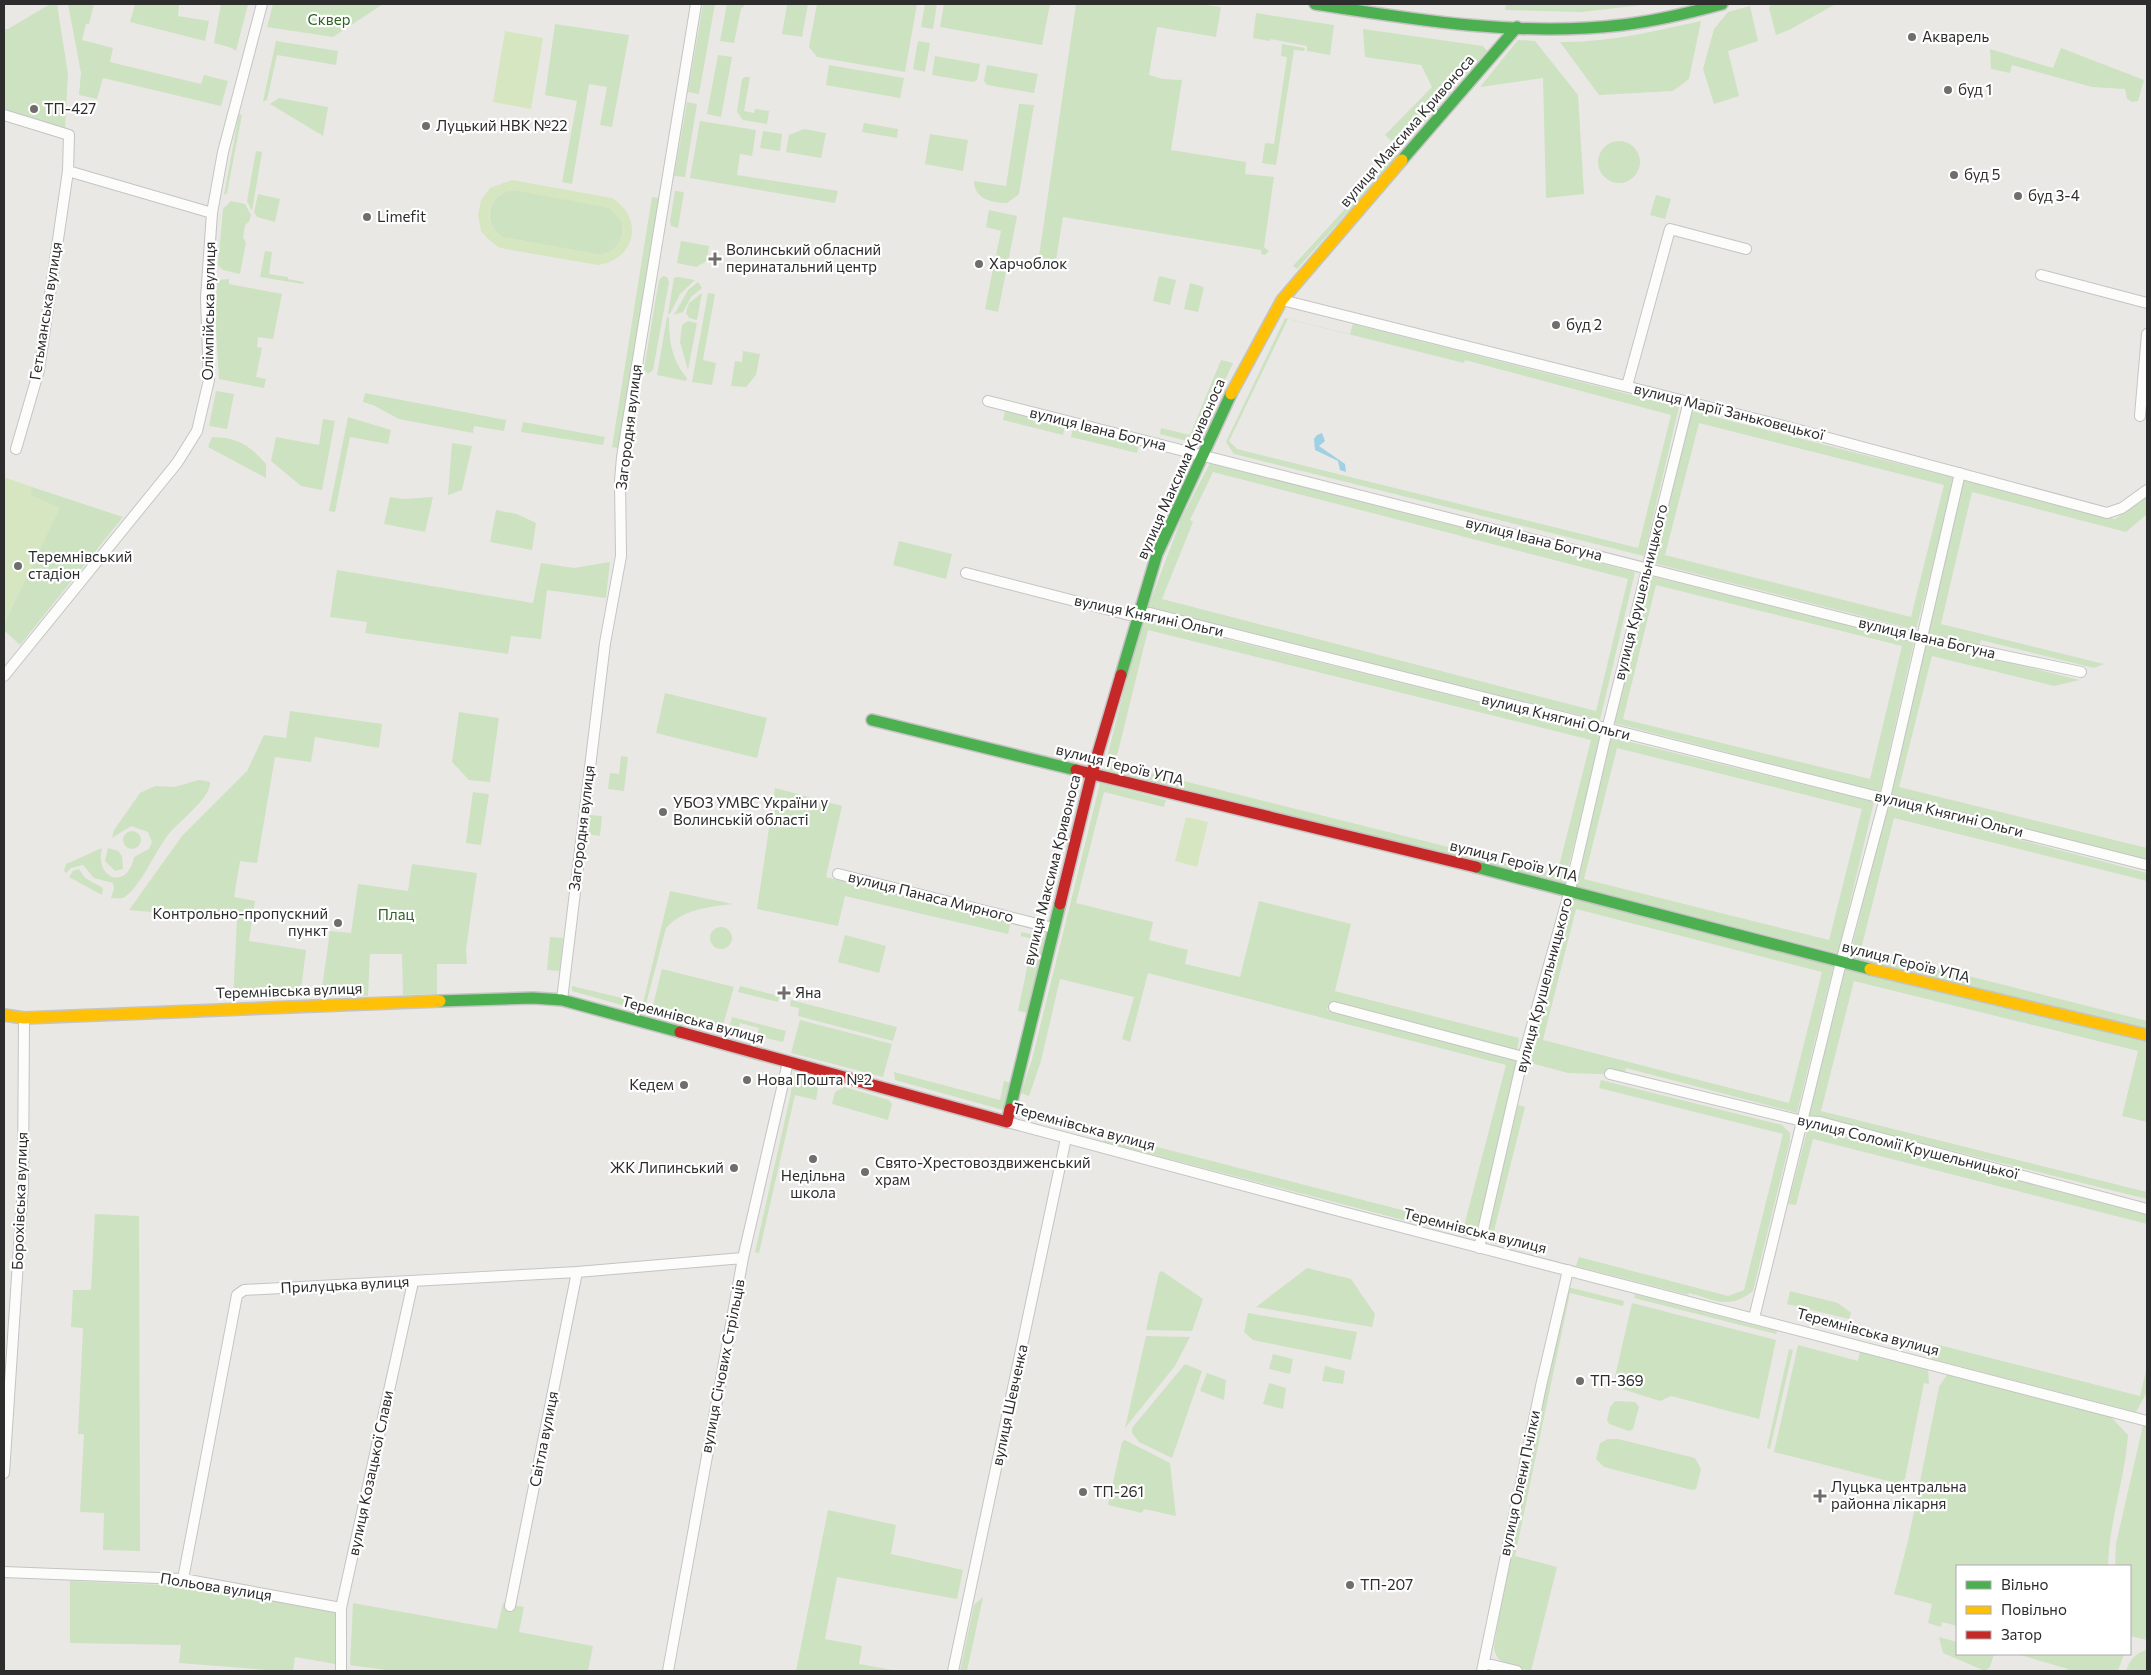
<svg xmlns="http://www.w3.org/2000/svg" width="2151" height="1675" font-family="Commissioner,sans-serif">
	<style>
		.green { fill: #cde2c1; fill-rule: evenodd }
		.pitch { fill: #d6e6c0; fill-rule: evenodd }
		.water { fill: #a0d0e4 }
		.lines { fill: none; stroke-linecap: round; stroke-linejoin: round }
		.street-casing { stroke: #c4c4c4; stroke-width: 12 }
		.fast-casing { stroke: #c4c4c4; stroke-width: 14 }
		.slow-casing { stroke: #c4c4c4; stroke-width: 14 }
		.jam-casing { stroke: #c4c4c4; stroke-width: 14 }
		.street { stroke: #fcfcfb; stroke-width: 10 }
		.fast { stroke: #4caf50; stroke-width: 11 }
		.slow { stroke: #ffc107; stroke-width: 11 }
		.jam { stroke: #c62828; stroke-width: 11 }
		.poi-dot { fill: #6f6e6d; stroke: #fff; stroke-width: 2 }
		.labels { text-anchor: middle; stroke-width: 4.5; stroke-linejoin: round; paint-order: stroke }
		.park-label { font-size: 15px; fill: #2e6523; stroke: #fff }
		.poi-label { font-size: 15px; fill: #2d2d2d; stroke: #fff; text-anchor: start }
		.street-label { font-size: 15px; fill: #2d2d2d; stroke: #fff }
	</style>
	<rect width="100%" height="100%" fill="#eae8e5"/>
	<!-- green -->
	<path class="green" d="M50,4h7l11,70 -3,55 -61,-19v-81h4z
		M68,4h26l-5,20h-3l-4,16 31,8 -3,14 91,22 3,-9 24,6 -7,25 -118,-28 -6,21 -18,-4 2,-22z
		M135,4h44l-1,12 31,5 -4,20 -75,-19z
		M221,4h27l-12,47 -4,-3 -18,-5z
		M273,4h110l-50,33 -66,-10z
		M703,4h12l-16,90 -11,-2z
		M727,4h19l-5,5 -7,34 -14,-2z
		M808,4l-6,33 -20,-3 5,-29z
		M817,4h100l-12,68 -88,-15 -8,-10z
		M925,4h12l-4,25 -12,-2z
		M944,4h106l-8,41 -102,-18z
		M1076,4h122l23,3 -5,30 -59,-10 -8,48 14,4 19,1 -11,70 75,12 -1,12 29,3 -10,70 5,4 -4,4 -4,-1v-4l-198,-33 -8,49 -17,-3z
		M1506,4h145l-70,8 -76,-2z
		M1771,4h65l-47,26 -13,5 -7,-27z
		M1750,6l8,35 -30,10 11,45 -25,8 -11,-35 11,-40 14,-17z
		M1256,13l78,12 -4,30 -23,-4v-5l-36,-7 -1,2 -17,-3z
		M1701,21l-12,58 -16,12 -74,4 -39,-53c47,1 95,-11 141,-21z
		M555,24l74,11 -17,92 -12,-2 7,-38 -18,-3 -17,100 -10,-2 15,-81 -32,-6z
		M1363,29l120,17 4,5 -87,98 -15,-14 47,-48 -11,-22 -56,-8z
		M1518,40l17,1 43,54 6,99 -38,4 -3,-120 -63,9z
		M276,41l62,10 -2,14 -59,-10 -10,45 -4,1z
		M918,41l12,2 -5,29 -12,-3z
		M1282,44l23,4 -1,3 -10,-1 -18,115 -14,-2 3,-20 9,1 13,-87 -6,-1z
		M2061,48l83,32 -6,21 -6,1 -5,-3 -2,-10 -33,-2 -80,-22 -2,8 -19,-4 -1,-20 63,19z
		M718,55l14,2 -11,60 -14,-3z
		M935,56l45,8 -3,16 -4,2 -41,-7z
		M829,65l75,13 -4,20 -74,-13z
		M987,65l51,9 -4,19 -47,-8 -3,-4z
		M745,77h5l-6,34 10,2 1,-4 14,2 -2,13 -24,-4 -6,-8 5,-33z
		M279,98l49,9 -5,29 -53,-32z
		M687,102l10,2 -12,73 -11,-1z
		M1019,104l15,1 -15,89 -12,9c-15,0 -33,-4 -33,-22l32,5z
		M239,114l3,1 -15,78 -3,2z
		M700,121l56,9 -4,26 -12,-2 -3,21 101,16 -3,12 -145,-25z
		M864,123l34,6 -1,9 -35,-6z
		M804,129l22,4 -5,25 -35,-6 3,-17z
		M763,131l19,3 -2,17 -20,-3z
		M930,134l38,6 -5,31 -38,-7z
		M1598 162a21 21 0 1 1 42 0a21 21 0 1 1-42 0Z
		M256,151l6,1 -10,59 -5,-10z
		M1395,154l3,2 -101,113 -4,-3z
		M519,190l91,18 12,14c3,17 -5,30 -22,33l-98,-18c-23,-16 -12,-49 17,-47z
		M675,191l9,1 -6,36 -7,-2 -1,-5z
		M258,194l22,5 -5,23 -18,-5 -3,-5z
		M1656,195l15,4 -6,20 -15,-4z
		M652,197l7,1 -41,250 -6,-1z
		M231,201l14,3 6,11 -2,7 -4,3 -2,13 3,4 -6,32 -17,-4 -5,-5 5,-56z
		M989,210l28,6 -9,47 -13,-3 6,-29 -15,-4z
		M681,241l28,5 -2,15 -11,6 -19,-4z
		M265,251l7,1 -3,22 19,3v2l16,3 -1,2 -43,-7z
		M993,269l13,3 -8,40 -13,-3z
		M663,276l4,1 2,5 -16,88 -5,4 -4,-5 15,-89z
		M1159,276l17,4 -6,25 -17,-4z
		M678,277l17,3 -15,14 -10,20h-2l6,-36z
		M229,279v5l53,10 -9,45 -15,-2 -1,10 5,1 -6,29 10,2 -2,9 -45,-9 -4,-67 2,-32z
		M698,282l4,6 -11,9 -8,15 -9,3 14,-25z
		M1190,283l14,4 -6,25 -14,-3z
		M702,293l-5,27 -8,-2 -3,-5 3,-10z
		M708,293l7,1 -12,66 13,3 -4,22 -20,-3z
		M667,317h2c0,23 2,42 18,61l-1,3 -29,-6z
		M1285,318l65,16 3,-10 326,83 -35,149 -410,-102 -8,-12zM1288,319l176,44 1,-3 206,55 -33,133 -401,-99 -8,-8z
		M688,321l9,2 -9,47 -8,-28 2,-17z
		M743,351l17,3 -4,21 -10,12 -15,-1 4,-25 7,1z
		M1221,360l12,3 -38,80 -35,-9 1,-6 29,7z
		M216,391l18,3 -7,35 -18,-3z
		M365,393l141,27 -2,11 -30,-5 -1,7 -74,-14 -26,-14 -10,-3z
		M1005,411l60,15 -2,9 -60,-15z
		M1692,411l263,67 -39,152 -263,-67zM1699,423l245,62 -33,132 -246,-62z
		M348,417l43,13 -3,14 -38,-7 -15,75 -6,-1z
		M323,419l12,2 -13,69 -21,-4 -30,-25 5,-24 43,8z
		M523,422l82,15 -2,8 -82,-13z
		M1073,428l66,16 -2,9 -66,-16z
		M212,437c27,1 37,8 54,27v14l-58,-31z
		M452,443l20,3 -10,44 -14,5z
		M1210,463l425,109 -35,148 -452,-113 34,-90zM1213,472l415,107 -32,132 -434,-112 31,-77 -3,-2z
		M1962,478l153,41 32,-24v19l-21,18 -154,-40 -31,132 163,40 -10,4 -113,-28 -2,6 -54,-12z
		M32,487l91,30 -103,128 -16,-15v-6l55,-116 -29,-13z
		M390,497l14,2 29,-2 -8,35 -41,-8z
		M496,510l21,4 19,9 -4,27 -42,-8z
		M899,541l53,13 -6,25 -53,-14z
		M610,562l-4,36 -59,-8 -6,49 -30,-3 -3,18 -143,-21 2,-11 -37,-5 7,-47 196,33 8,-40 33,5z
		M1652,576l262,66 -34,150 -266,-69zM1656,585l246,61 -32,133 -247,-60z
		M1142,618l460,115 -38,151 -460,-115zM1148,630l443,110 -34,134 -442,-110z
		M1924,642l156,38 -26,6 -122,-30 -33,131 248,61v12l-257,-66z
		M665,693l102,25 -10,40 -101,-25z
		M290,711l92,13 -3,24 -64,-11 -4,25 -36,-5 -18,106 -17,-2 -6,36 21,4 -6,40 57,9 -6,47 -67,2 4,-79 -108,-10 53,-74 65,-65 17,-36 22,3z
		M459,712l40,6 -9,64 -21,-2 -17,-18z
		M1610,737l264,65 -36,151 -264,-67zM1617,748l245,61 -33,131 -245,-61z
		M621,756l7,1 -4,34 -16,-2 2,-16 9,1z
		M199,780l11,2c2,15 -32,40 -42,53 -13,16 -28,54 -45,63 -4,1 -8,0 -12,0l3,-9 -1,-6 -19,-5 -11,-13 -12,3 -5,5 -2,-2 2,-7 36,-16c-8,30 25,44 32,9l15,-8 3,-7 -4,-10 -17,-6 -19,12 2,-8 26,-37 15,-7 19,1z
		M1100,783l66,17 -2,7 -60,-15 -28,111 77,19 -4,18 39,10 -3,14 55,13 19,-76 92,23 -16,67 184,47 -2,13 -188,-48 -2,7 191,51 -42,178 -372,-97 3,-8 357,92 42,-161 -358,-92 -18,69 -8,-3 12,-42 -74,-18 -19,82 -12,35 -8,-3 11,-34z
		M775,788l67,18 -16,71 185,44 -3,13 -163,-38 -7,30 -81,-17z
		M473,792l16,2 -8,51 -15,-2z
		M1887,805l260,68v8l-253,-63 -33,131 286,72v9l-298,-71z
		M589,815l13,1 -2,20 -13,-2z
		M123 840a9 9 0 1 1 18 0a9 9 0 1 1-18 0Z
		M108,848l10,3 4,5 1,13 -8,2 -10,-10z
		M412,864l65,9 -11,76 1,15h-30v30l-34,1 -1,-41h-32l-2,42 -40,1 -1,-9h-5l8,-57 21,2 7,-49 50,7z
		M79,869l6,9 18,10 -1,7 -33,-18 4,-6z
		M670,891l63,13c-24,3 -50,5 -67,24l-20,76 -7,6 -67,-19v-5l71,17z
		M1571,897l263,67 -37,149 -171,-45 -1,7 -57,-2 -41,-11zM1576,909l246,63 -33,131 -246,-63z
		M710 938a11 11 0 1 1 22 0a11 11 0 1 1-22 0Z
		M1021,932l23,5 -15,76 -11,-2 15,-72 -12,-3z
		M845,935l41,11 -7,27 -41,-11z
		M550,937l13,1 -3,33 -13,-1z
		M1846,967l301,75v80l-25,-6 16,-65 -284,-70 -33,130 326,81v7l-338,-84z
		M662,969l72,18 -11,38 -20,1 -52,-13z
		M740,986l39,10 -1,6 -40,-10z
		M791,1000l106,27 -4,14 -95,-25 1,-8 -9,-2z
		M732,1017l54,14 -3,11 -26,-6 2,-8 -19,-5 -2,7 -9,-2z
		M800,1020l92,24 -9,33 -92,-24z
		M894,1072l106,28 4,-19 7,2 -8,27 -108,-30z
		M799,1075l20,6 -3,19 -21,-5 -36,158 -4,-1 36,-159 1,-16z
		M1601,1080l181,45 8,8v8l-37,150c-24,19 -38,9 -64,2l-1,2 -112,-29 3,-9 149,39 16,-6 39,-156 -184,-46z
		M844,1087l45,13 3,4 -4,16 -56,-16 3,-12z
		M1518,1105l7,2 -32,128 45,11 -1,8 -52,-13z
		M1808,1127l339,87v10l-334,-85 -17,66 -8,-1z
		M95,1214l44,2 1,335 -37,-1 1,-37 -24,-1 4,-78h-6l5,-106 -12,-1 2,-37h18z
		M1307,1268l44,11 24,35 -3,13 -116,-20z
		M1162,1271l41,28 -11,32 -46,-1 13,-57z
		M1568,1287l56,14 -1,5 -53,-13 -55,263 42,11 -26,104c-17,-5 -35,-5 -37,-24l15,-90z
		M1790,1291l48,12 13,10 -2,6 -62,-15z
		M1635,1294l142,37 -1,3 -142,-36z
		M1632,1303l144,37 -17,79 -88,-23 -11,5 -44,-14 -2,-6z
		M1248,1313l109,19 -6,28 -98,-20 -9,-8z
		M1146,1336l44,1 -15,29 -50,62z
		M1935,1344l205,52 7,-29v25l-11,20 -204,-53z
		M1798,1345l60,16 2,-10 68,17 1,16 -5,-1 -19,96 -9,4 -122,-31z
		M1789,1349l4,1 -23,99 -3,-1z
		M1273,1354l20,5 -3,15 -21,-5z
		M1185,1364l17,7 -30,87 -33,-16 -7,-9v-5z
		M1325,1366l20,5 -2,13 -21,-3z
		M1207,1373l19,7 -2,20 -24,-9z
		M1948,1373l161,42 19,20c-3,44 -19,87 -20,131h-151v60l-15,-4 -1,5 -13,-4 4,-19 -38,-10 14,-53 31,-154z
		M1269,1383l17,5 -3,21 -20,-5z
		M1615,1401l20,1 4,5 -6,22 -4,2 -20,-7 -2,-4 3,-13z
		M2143,1425l4,1v214l-17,-4v-70h-15l1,-22z
		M1608,1439h10l77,19 6,11 -5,20 -4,1 -88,-23 -8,-8 4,-16z
		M1125,1440l45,23 6,53 -32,-7 -2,4 -34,-8 14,-63z
		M828,1510l68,15 -5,29 72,16 -6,29 -120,-22 -12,62 37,7 -3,18 39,7h-102z
		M70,1581l120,5 146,27 -1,51 -40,-7 -2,14h-12l-102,-8 2,-18 -111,-2z
		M983,1597l-16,74h-7l14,-66z
		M353,1603l144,26 6,-26 21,4 -5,25 74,14 -5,25h-195l-43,-6z
		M1939,1637l18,5v12h37l-4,13 -5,4 -42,-18z
		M2147,1650v21h-21c3,-10 10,-19 21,-21z
		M2017,1654h107l-6,17h-50v-2z"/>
	<!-- pitch -->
	<path class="pitch" d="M505,31l38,7 -12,71 -38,-7z
		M512,180l100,18c33,20 23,62 -14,67l-93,-16 -7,-2 -12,-10 -5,-6 -3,-16 3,-15 9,-12zM512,190l97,18 13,14c3,17 -5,30 -22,33l-98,-18c-21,-14 -15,-43 10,-47z
		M4,477l28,10 -2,8 30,13 -56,116z
		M1186,817l22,5 -11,45 -22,-6z"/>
	<!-- water -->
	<path class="water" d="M1322,433l3,8 -6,5 26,18 1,8 -6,-2 -2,-9 -23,-11 -1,-11 3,-4z"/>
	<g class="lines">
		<defs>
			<path id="street" d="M4,115l65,20 -1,36 144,42
				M2041,275l106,28
				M1282,300l494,124 331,89 15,-5 25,-18
				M1627,386l43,-157 76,20
				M988,401l932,237 161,34
				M2140,416l7,-82
				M16,449l23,-79 29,-199
				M966,573l171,44 13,-4 997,252
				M4,676l173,-213 20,-32 12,-51 -3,-82 6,-85 11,-61 39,-148
				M838,874l215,54
				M562,1000l43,-357 16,-87 -1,-75 2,-24 74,-453
				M1334,1007l189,50
				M1610,1074l192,47 18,1 327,87
				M1007,1122l336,90 804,209
				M1479,1248l42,-183 49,-175 37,-160 82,-329
				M1754,1318l87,-356 44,-164 75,-325
				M4,1473l19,-287 1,-168
				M4,1572l179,7 158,29
				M183,1579l54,-284 7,-5 333,-18 166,-14
				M510,1606l67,-334
				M1484,1663l33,8
				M341,1671v-63l72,-326
				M668,1671l75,-413 45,-196
				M953,1671l113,-533
				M1482,1671l59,-285 27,-116"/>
			<path id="fast" d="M1315,4c101,16 204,33 307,21 34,-4 67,-12 100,-21
				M1402,160l115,-133
				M1121,675l36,-121 74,-160
				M872,720l204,50
				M1476,867l394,102
				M440,1001l93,-3 29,2 118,32
				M1010,1109l50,-205"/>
			<path id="slow" d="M1231,394l51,-94 120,-140
				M1870,969l277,66
				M4,1015l20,3 416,-17"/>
			<path id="jam" d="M1076,770l400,97
				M1060,904l32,-131 29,-98
				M680,1032l327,90 3,-13"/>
		</defs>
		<!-- street casing -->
		<use href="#street" class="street-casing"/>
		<!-- fast casing -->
		<use href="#fast" class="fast-casing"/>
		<!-- slow casing -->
		<use href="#slow" class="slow-casing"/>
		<!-- jam casing -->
		<use href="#jam" class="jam-casing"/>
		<!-- street -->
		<use href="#street" class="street"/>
		<!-- fast -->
		<use href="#fast" class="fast"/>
		<!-- slow -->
		<use href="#slow" class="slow"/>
		<!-- jam -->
		<use href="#jam" class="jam"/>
	</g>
	<!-- markers -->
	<g class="poi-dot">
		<circle cx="1912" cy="37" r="5"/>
		<circle cx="1948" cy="90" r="5"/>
		<circle cx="34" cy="109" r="5"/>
		<circle cx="426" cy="126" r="5"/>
		<circle cx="1954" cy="175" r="5"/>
		<circle cx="2018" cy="196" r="5"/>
		<circle cx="367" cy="217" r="5"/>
		<path d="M712.5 251.5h5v5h5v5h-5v5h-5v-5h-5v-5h5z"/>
		<circle cx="979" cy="264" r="5"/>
		<circle cx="1556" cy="325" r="5"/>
		<circle cx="18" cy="566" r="5"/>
		<circle cx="663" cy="812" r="5"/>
		<circle cx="338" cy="923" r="5"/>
		<path d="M781.5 985.5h5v5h5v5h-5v5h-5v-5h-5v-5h5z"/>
		<circle cx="747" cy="1080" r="5"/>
		<circle cx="684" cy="1085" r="5"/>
		<circle cx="813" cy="1159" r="5"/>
		<circle cx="734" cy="1168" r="5"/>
		<circle cx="865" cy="1172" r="5"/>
		<circle cx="1580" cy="1381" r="5"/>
		<circle cx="1083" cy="1492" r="5"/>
		<path d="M1817.5 1488.5h5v5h5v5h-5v5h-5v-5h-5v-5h5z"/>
		<circle cx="1350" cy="1585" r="5"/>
	</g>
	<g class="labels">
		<!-- park labels -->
		<g class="park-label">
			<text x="329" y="25">Сквер</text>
			<text x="396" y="920">Плац</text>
		</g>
		<!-- poi labels -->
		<g class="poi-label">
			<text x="1922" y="42">Акварель</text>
			<text x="1958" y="95">буд 1</text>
			<text x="44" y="114">ТП-427</text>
			<text x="436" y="131">Луцький НВК №22</text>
			<text x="1964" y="180">буд 5</text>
			<text x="2028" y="201">буд 3-4</text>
			<text x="377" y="222">Limefit</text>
			<text x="726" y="255">Волинський обласний<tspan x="726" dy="17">перинатальний центр</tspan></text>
			<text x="989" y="269">Харчоблок</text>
			<text x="1566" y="330">буд 2</text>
			<text x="28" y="562">Теремнівський<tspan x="28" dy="17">стадіон</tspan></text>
			<text x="673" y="808">УБОЗ УМВС України у<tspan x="673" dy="17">Волинськiй області</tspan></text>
			<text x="328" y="919" text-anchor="end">Контрольно-пропускний<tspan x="328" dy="17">пункт</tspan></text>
			<text x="795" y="998">Яна</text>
			<text x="757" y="1085">Нова Пошта №2</text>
			<text x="674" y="1090" text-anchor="end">Кедем</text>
			<text x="875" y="1168">Свято-Хрестовоздвиженський<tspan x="875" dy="17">храм</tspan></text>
			<text x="724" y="1173" text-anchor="end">ЖК Липинський</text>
			<text x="813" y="1181" text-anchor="middle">Недільна<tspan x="813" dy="17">школа</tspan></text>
			<text x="1590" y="1386">ТП-369</text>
			<text x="1831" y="1492">Луцька центральна<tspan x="1831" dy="17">районна лікарня</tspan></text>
			<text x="1093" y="1497">ТП-261</text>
			<text x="1360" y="1590">ТП-207</text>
		</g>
		<!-- street labels -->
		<g class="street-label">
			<text transform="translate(1407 131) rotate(-49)" y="5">вулиця Максима Кривоноса</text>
			<text transform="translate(46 311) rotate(-81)" y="5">Гетьманська вулиця</text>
			<text transform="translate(209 311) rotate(-89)" y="5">Олімпійська вулиця</text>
			<text transform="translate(1729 412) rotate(14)" y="5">вулиця Марії Заньковецької</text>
			<text transform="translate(629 427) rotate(-83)" y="5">Загородня вулиця</text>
			<text transform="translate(1098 429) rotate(14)" y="5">вулиця Івана Богуна</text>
			<text transform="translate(1181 469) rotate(-66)" y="5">вулиця Максима Кривоноса</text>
			<text transform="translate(1534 539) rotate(14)" y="5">вулиця Івана Богуна</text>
			<text transform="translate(1641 592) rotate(-76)" y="5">вулиця Крушельницького</text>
			<text transform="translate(1149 616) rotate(12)" y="5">вулиця Княгині Ольги</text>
			<text transform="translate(1927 638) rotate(13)" y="5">вулиця Івана Богуна</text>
			<text transform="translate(1556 717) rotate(14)" y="5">вулиця Княгині Ольги</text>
			<text transform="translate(1120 765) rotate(14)" y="5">вулиця Героїв УПА</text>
			<text transform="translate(1949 814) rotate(14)" y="5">вулиця Княгині Ольги</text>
			<text transform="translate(582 828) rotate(-83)" y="5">Загородня вулиця</text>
			<text transform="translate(1514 861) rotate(14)" y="5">вулиця Героїв УПА</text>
			<text transform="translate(1052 870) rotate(-76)" y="5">вулиця Максима Кривоноса</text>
			<text transform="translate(931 897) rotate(14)" y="5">вулиця Панаса Мирного</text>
			<text transform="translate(1906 962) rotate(14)" y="5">вулиця Героїв УПА</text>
			<text transform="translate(1544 985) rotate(-75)" y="5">вулиця Крушельницького</text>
			<text transform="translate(289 991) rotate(-2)" y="5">Теремнівська вулиця</text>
			<text transform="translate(693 1020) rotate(15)" y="5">Теремнівська вулиця</text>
			<text transform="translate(1084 1127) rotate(15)" y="5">Теремнівська вулиця</text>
			<text transform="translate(1908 1147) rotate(14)" y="5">вулиця Соломії Крушельницької</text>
			<text transform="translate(20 1201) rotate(-88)" y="5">Борохівська вулиця</text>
			<text transform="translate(1475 1231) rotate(14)" y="5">Теремнівська вулиця</text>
			<text transform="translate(345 1285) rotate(-3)" y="5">Прилуцька вулиця</text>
			<text transform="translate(1868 1332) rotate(15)" y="5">Теремнівська вулиця</text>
			<text transform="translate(723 1366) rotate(-79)" y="5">вулиця Січових Стрільців</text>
			<text transform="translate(1010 1405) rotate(-78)" y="5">вулиця Шевченка</text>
			<text transform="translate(544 1439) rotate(-79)" y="5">Світла вулиця</text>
			<text transform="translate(371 1473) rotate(-78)" y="5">вулиця Козацької Слави</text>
			<text transform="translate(1520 1483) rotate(-78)" y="5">вулиця Олени Пчілки</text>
			<text transform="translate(216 1587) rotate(9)" y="5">Польова вулиця</text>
		</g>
	</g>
	<!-- border -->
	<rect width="2151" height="1675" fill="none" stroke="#2d2d2d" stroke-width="10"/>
	<!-- legend -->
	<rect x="1956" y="1565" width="175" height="90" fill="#ffffff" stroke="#ababab"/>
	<rect x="1966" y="1581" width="25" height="8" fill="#4caf50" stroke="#ababab"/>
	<text x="2001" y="1590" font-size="15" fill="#2d2d2d">Вільно</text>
	<rect x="1966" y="1606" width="25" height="8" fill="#ffc107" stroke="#ababab"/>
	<text x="2001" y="1615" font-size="15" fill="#2d2d2d">Повільно</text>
	<rect x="1966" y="1631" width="25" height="8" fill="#c62828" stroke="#ababab"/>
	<text x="2001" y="1640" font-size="15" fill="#2d2d2d">Затор</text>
</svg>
